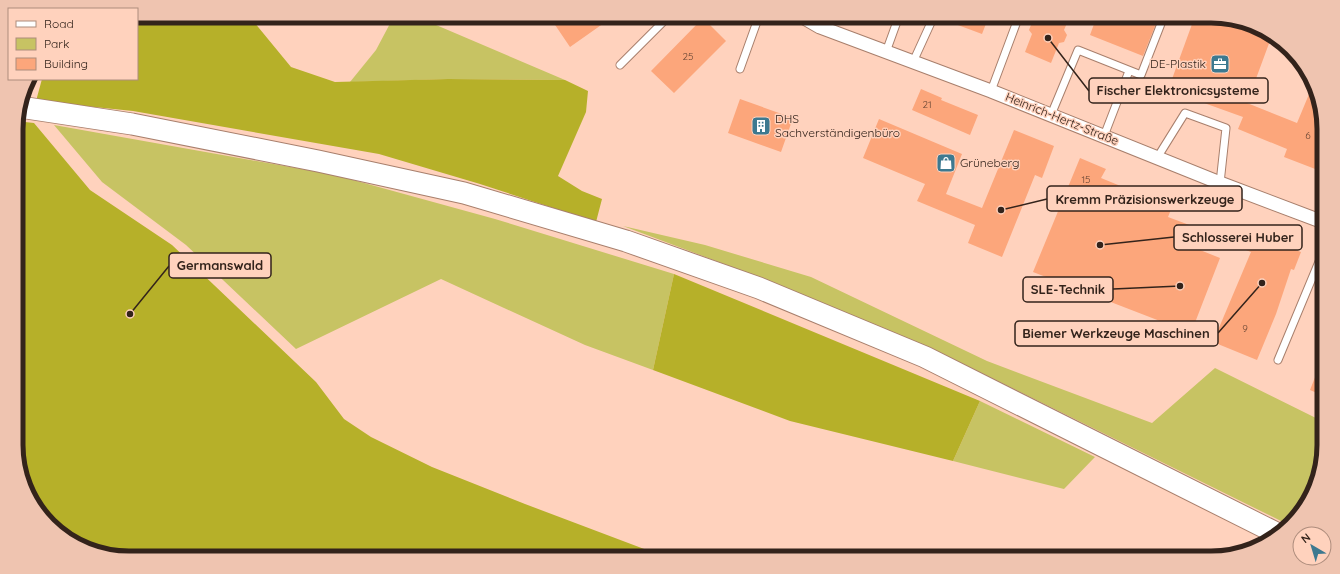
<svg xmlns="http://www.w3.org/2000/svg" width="1340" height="574" font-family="Quicksand,sans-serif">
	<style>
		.green { fill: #c7c363 }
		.forest { fill: #b6b029 }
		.building { fill: #fca67b }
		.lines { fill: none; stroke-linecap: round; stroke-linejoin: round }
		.service-casing { stroke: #a87f6c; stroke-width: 9 }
		.minor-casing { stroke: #a87f6c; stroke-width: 15 }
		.primary-casing { stroke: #a87f6c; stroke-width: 23 }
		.service { stroke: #fff; stroke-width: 7 }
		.minor { stroke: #fff; stroke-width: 13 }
		.primary { stroke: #fff; stroke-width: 21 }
		.labels { text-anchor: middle; stroke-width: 3; stroke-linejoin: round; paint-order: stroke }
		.number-label { font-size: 10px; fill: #654433 }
		.poi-label { font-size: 12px; fill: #33231b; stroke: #ffd2bd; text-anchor: start }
		.street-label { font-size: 12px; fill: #33231b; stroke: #ffd2bd }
		.rim { fill: none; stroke: #33231b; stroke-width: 5 }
		.leader { fill: none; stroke: #33231b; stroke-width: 1.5 }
		.callout-dot { fill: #33231b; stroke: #ffd2bd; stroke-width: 1.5 }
		.callout { fill: #ffd2bd; stroke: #33231b; stroke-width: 1.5 }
		.callout-label { font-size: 13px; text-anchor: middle; font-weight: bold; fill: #33231b }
	</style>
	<rect width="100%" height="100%" fill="#ffd2bd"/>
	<!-- green -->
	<path class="green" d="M394,16h21l150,64 -117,-1 -98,3 26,-32z
		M54,125l281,50 160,44 179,55 -21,96 -68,-25 -144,-66 -145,70 -110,-104 -84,-63z
		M623,226l82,19 106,32 176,84 165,62 63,-55 109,54v24l-8,42 -29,36 -354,-175 -169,-70z
		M980,401l115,56 -31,32 -111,-28z"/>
	<!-- forest -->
	<path class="forest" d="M137,16h112l42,51 44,15 113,-3 117,1 23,11 -2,21 -28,64 24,15 20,8 -6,23 -116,-38 -101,-30 -246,-43 -97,-10 6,-22h95z
		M16,121l18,2 56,67 82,55 144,137 28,37 27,18 61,30 93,37 143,54h-539l-43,-8 -47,-36 -22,-54z
		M674,274l306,127 -27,60 -163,-40 -137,-51z"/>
	<!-- building -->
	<path class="building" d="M549,16h65l-44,31z
		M939,16h50l-7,18 -43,-16z
		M1040,16h30l-6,14 3,5 -3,7 -5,1 -8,20 -26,-11 7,-18 -3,-4 4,-10 5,-1z
		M1097,16h62l-16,40 -53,-21z
		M1195,16h16l43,8 17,14 -24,65 50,20 15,-36 11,27v58l-39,-15 3,-8 -49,-20 5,-12 -75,-27z
		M703,18l23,23 -52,52 -23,-22z
		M921,89l21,9 -1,2 37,15 -8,20 -58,-25z
		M740,99l53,19 -12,34 -53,-19z
		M879,119l83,35 -16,40 36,14 32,-78 40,16 -12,32 -7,-3 -33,82 -34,-14 7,-18 -58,-24 8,-17 -62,-26z
		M1080,158l26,11 -5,9 71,29 -4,10 40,15 -8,18 20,8 -29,75 -158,-61z
		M1252,234l49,18 -7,18 -3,-1 -15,45 -19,46 -44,-18 38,-90 -5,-2z
		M1323,357h1v39l-14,-6z"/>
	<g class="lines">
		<defs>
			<path id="service" d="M886,52l13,-36
				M913,62l21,-46
				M620,65l49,-49
				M740,69l19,-53
				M991,91l28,-75
				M1051,115l27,-65 63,25 23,-59
				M1104,136l25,-65
				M1157,158l28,-45 41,15 -6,55
				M1278,360l45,-108"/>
			<path id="minor" d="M801,16l19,11 171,64 229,92 103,39"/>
			<path id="primary" d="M20,107l112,17 186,37 146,32 162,48 133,47 166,69 353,177"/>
		</defs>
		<!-- service casing -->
		<use href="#service" class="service-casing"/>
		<!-- minor casing -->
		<use href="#minor" class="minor-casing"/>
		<!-- primary casing -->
		<use href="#primary" class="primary-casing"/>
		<!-- service -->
		<use href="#service" class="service"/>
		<!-- minor -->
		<use href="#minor" class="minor"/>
		<!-- primary -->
		<use href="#primary" class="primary"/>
	</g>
	<!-- icons -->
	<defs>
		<symbol id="office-square" viewBox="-11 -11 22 22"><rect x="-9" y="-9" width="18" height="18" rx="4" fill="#3d7990" stroke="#ffd2bd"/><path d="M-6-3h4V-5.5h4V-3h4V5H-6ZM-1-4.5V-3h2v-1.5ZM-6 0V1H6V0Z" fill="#fff"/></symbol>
		<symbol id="building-square" viewBox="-11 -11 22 22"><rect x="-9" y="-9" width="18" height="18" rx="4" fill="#3d7990" stroke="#ffd2bd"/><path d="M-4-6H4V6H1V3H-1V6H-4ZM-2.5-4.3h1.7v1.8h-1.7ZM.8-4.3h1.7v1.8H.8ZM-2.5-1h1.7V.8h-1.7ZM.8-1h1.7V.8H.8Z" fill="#fff"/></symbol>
		<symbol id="shop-square" viewBox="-11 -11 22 22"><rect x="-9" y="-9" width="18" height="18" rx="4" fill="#3d7990" stroke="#ffd2bd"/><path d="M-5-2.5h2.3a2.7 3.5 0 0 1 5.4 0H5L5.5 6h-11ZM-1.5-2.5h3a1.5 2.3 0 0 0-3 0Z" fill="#fff"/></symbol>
	</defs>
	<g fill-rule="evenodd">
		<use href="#office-square" x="1209" y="53" width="22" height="22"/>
		<use href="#building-square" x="750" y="115" width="22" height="22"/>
		<use href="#shop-square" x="935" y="152" width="22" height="22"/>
	</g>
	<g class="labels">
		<!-- number labels -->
		<g class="number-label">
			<text x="688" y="60">25</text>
			<text x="927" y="108">21</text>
			<text x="1308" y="139">6</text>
			<text x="1086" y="183">15</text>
			<text x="1245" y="332">9</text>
		</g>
		<!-- poi labels -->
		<g class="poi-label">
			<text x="1206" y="68" text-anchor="end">DE-Plastik</text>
			<text x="775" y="123">DHS<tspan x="775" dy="14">Sachverständigenbüro</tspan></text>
			<text x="960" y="167">Grüneberg</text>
		</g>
		<!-- street labels -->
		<g class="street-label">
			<text transform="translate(1062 119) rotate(22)" y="4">Heinrich-Hertz-Straße</text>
		</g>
	</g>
	<!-- crop -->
	<path d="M0 0H1340V574H0ZM129 23H1211A106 106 0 0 1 1317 129V445A106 106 0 0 1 1211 551H129A106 106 0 0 1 23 445V129A106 106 0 0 1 129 23Z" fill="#efc4b0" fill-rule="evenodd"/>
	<path class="rim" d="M129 23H1211A106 106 0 0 1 1317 129V445A106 106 0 0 1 1211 551H129A106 106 0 0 1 23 445V129A106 106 0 0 1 129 23Z"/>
	<!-- callouts -->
	<path class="leader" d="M1048 38L1089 91M1001 210L1047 199M1100 245L1174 237M130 314L169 266M1180 286L1113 289M1262 283L1218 333"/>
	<g class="callout-dot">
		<circle cx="1048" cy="38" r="4"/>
		<circle cx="1001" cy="210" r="4"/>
		<circle cx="1100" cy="245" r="4"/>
		<circle cx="130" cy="314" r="4"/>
		<circle cx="1180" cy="286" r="4"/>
		<circle cx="1262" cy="283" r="4"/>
	</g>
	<g class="callout">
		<rect x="1089" y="78" width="179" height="25" rx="4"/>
		<rect x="1047" y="186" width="195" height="25" rx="4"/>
		<rect x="1174" y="225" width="128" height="25" rx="4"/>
		<rect x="169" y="253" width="102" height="25" rx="4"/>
		<rect x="1023" y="277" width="90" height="25" rx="4"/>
		<rect x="1015" y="321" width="203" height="25" rx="4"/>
	</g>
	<g class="callout-label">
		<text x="1178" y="95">Fischer Elektronicsysteme</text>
		<text x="1145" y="204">Kremm Präzisionswerkzeuge</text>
		<text x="1238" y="242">Schlosserei Huber</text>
		<text x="220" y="270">Germanswald</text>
		<text x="1068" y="294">SLE-Technik</text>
		<text x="1116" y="338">Biemer Werkzeuge Maschinen</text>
	</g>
	<!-- legend -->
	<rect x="8" y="8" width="130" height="72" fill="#ffd2bd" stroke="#ad8c7c"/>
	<rect x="16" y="21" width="20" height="6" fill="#ffffff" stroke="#ad8c7c"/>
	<text x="44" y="28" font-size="12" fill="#33231b">Road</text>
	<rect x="16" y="38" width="20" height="12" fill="#c7c363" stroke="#ad8c7c"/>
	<text x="44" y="48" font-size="12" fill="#33231b">Park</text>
	<rect x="16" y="58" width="20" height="12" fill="#fca67b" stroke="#ad8c7c"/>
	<text x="44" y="68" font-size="12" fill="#33231b">Building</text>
	<!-- north arrow -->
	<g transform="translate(1312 546) rotate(322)"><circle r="19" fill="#ffd2bd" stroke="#ad8c7c"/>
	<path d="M0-3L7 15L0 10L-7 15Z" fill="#3d7990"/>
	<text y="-6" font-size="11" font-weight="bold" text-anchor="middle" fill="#33231b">N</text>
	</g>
</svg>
